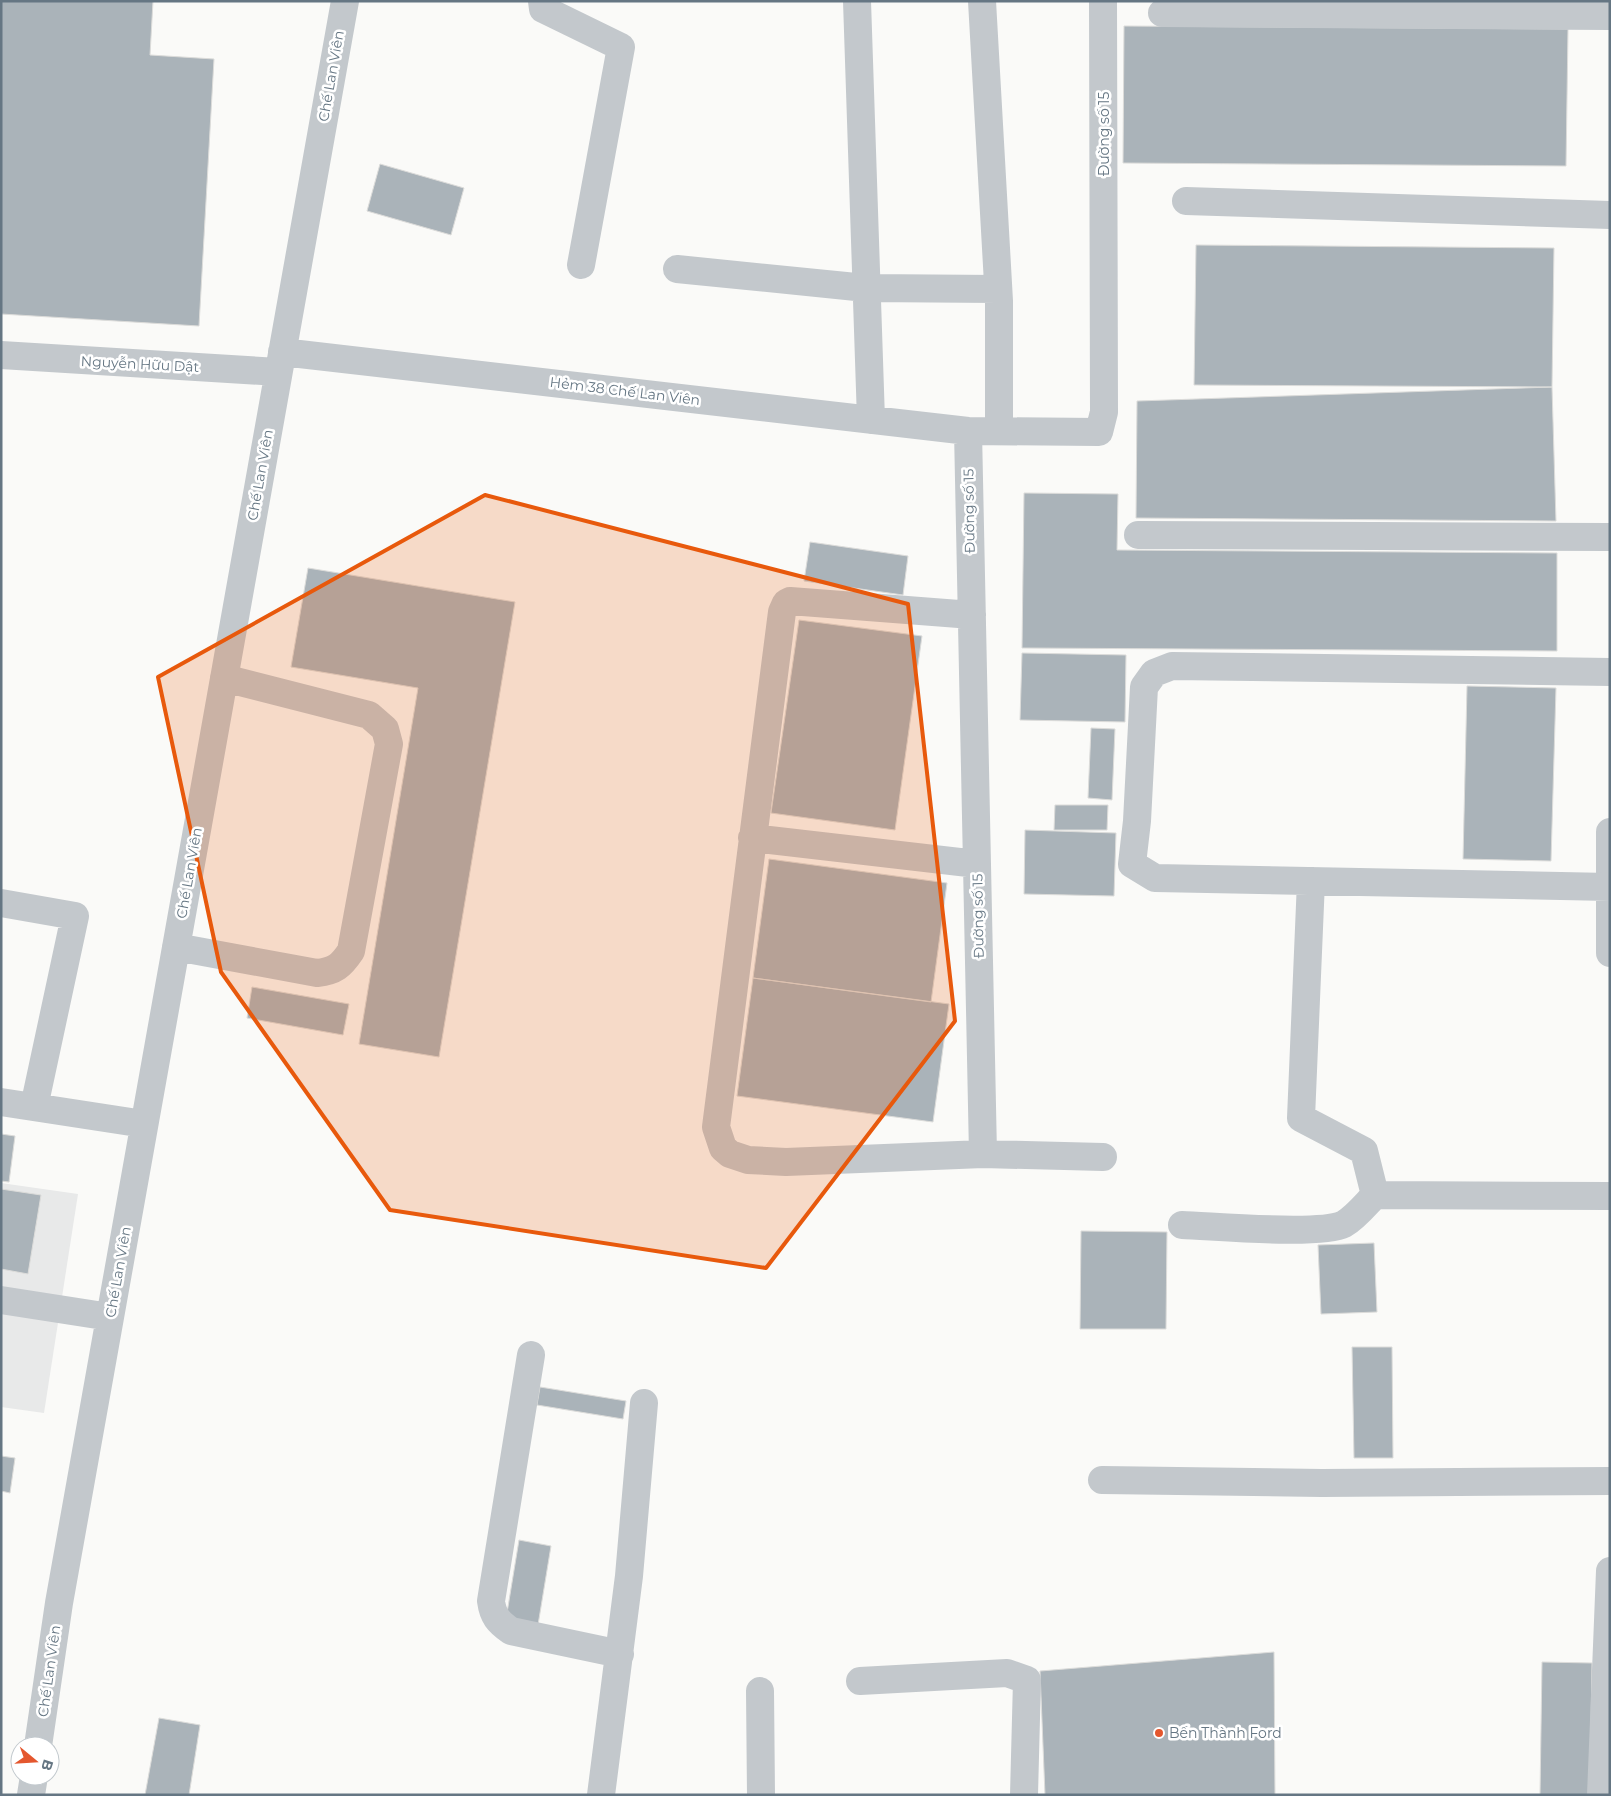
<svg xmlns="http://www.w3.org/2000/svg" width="1611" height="1796" font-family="Montserrat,sans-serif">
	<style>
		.built { fill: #e8e9e9 }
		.building { fill: #aab3b9; stroke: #dcdcda }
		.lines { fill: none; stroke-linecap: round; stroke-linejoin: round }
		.minor { stroke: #c3c8cc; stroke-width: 28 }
		.marked { fill: #e8590c; fill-opacity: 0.2; stroke: #e8590c; stroke-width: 4; stroke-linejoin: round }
		.poi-dot { fill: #e4572e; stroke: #fff; stroke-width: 2 }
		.labels { text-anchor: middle; stroke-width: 5; stroke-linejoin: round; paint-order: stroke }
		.street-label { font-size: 14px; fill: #657683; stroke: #fff }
		.poi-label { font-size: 14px; fill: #657683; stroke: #fff; text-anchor: start }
	</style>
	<rect width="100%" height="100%" fill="#fafaf8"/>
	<!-- built -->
	<path class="built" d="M1,1183l77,11 -34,219 -43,-6z"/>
	<!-- building -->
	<path class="building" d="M1,1h152l-3,54 64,4 -15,267 -198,-12z
		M1124,26l444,3 -2,137 -443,-3z
		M380,164l84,24 -13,47 -84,-24z
		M1196,245l358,3 -2,139 -358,-2z
		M1552,387l4,134 -420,-3 1,-117z
		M1024,493l94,1 -1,56 440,3v98l-535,-3z
		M810,542l98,14 -5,39 -99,-14z
		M308,568l207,34 -76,455 -80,-13 59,-356 -127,-21z
		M799,620l123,16 -27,194 -124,-17z
		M1022,653l104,2 -1,67 -105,-2z
		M1467,686l89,2 -5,173 -88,-2z
		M1091,728l24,1 -3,71 -24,-2z
		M1055,805h53l-1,25h-53z
		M1025,830l91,3 -2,63 -90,-2z
		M769,859l178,24 -16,119 -178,-24z
		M753,978l196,26 -16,118 -196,-26z
		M252,987l97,17 -6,31 -96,-17z
		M1,1134l14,2 -6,46 -8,-1z
		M1,1189l40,6 -13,79 -27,-5z
		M1081,1231l86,1 -1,97h-86z
		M1374,1243l3,69 -56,2 -3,-69z
		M1352,1347h40l1,111h-39z
		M540,1387l86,14 -3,18 -86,-14z
		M1,1456l14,2 -5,35 -9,-2z
		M519,1540l32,6 -14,85 -32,-6z
		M1274,1652l1,143h-230l-5,-124z
		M1542,1662l50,1 -2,132h-50z
		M159,1718l41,7 -11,70h-44z"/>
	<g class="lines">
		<!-- minor -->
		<path class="minor" d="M542,1l1,8 78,38 -40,218
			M857,1l14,419
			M982,1l17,300v130
			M1162,13l448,3
			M1186,201l424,14
			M677,269l189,19 132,1
			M282,352l686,79 131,1 5,-20 -1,-411
			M1,355l277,17
			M968,431l15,723
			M1138,535l472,2
			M972,615l-182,-14 -4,2 -4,9 -66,515 7,21 7,6 18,6 38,2 197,-8 120,3
			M1610,672l-438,-6 -18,7 -10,14 -7,134 -5,43 23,14 455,9
			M1610,832v121
			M752,838l225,26
			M1311,881l-10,237 63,33 11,44
			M1,903l74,13 -41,191
			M176,947l141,26c18,-2 24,-7 34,-22l38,-207 -4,-15 -16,-14 -145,-37
			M1,1102l143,22
			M1182,1225c32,1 138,11 162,-1 12,-7 22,-20 31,-29l235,1
			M1,1300l109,17
			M531,1355l-40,246c2,15 7,21 20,30l109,23
			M1102,1480l220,3 288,-2
			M860,1681l147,-8 20,7 -3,115
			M760,1691l1,104
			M38,1746l21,-143 286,-1602
			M31,1795l3,-19
			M601,1795l28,-219 15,-173
			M1601,1795l9,-224"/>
	</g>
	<!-- marked area -->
	<path class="marked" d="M485,495l423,109 47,417 -189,247 -376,-58 -169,-238 -63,-295z"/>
	<!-- markers -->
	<circle class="poi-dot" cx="1159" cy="1733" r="5"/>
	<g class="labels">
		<!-- street labels -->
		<g class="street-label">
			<text transform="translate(331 76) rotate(-80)" y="5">Chế Lan Viên</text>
			<text transform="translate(1104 134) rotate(-90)" y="5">Đường số 15</text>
			<text transform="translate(140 364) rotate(3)" y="5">Nguyễn Hữu Dật</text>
			<text transform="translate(625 391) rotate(7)" y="5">Hẻm 38 Chế Lan Viên</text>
			<text transform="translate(260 475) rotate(-80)" y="5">Chế Lan Viên</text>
			<text transform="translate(969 511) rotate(-91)" y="5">Đường số 15</text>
			<text transform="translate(189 873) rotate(-80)" y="5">Chế Lan Viên</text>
			<text transform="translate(978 916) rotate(-91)" y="5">Đường số 15</text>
			<text transform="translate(118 1272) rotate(-80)" y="5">Chế Lan Viên</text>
			<text transform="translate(49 1671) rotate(-82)" y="5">Chế Lan Viên</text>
		</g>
		<!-- poi labels -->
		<g class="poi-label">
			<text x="1169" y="1738">Bến Thành Ford</text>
		</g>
	</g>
	<!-- border -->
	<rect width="1611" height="1796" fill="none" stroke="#657683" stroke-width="5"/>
	<!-- north arrow -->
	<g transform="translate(35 1761) rotate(108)"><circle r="24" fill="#ffffff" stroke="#c1c8cd"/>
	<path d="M0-4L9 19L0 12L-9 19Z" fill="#e4572e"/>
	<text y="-8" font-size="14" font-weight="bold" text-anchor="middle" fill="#657683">B</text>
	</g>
</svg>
